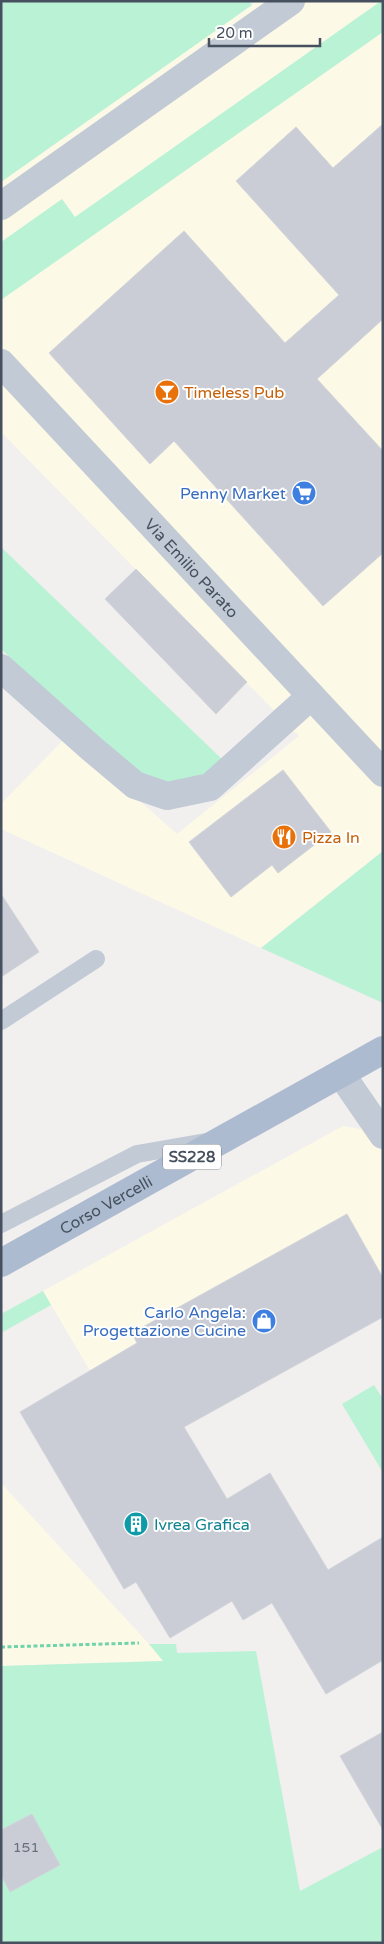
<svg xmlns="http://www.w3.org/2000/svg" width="384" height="1944" font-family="'Varela Round',sans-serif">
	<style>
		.commercial { fill: #fdf9e7 }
		.green { fill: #baf2d5 }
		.building { fill: #cacdd5; stroke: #d2d4db }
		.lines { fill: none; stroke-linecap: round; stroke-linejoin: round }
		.path { stroke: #70d3aa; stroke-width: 3; stroke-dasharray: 4 2.5; stroke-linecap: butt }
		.lane { stroke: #c1cad5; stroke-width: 18 }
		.street { stroke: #c1cad5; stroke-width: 28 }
		.primary { stroke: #adbbd0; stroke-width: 28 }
		.labels { text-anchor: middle; stroke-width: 4; stroke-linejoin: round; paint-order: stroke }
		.number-label { font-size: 14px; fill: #676f7c }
		.shield { fill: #fff; stroke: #7e848e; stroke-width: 1 }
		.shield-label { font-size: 15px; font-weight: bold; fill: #46505e }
		.food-label { font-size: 16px; fill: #c56008; stroke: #fff; text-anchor: start }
		.shop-label { font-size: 16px; fill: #366cbe; stroke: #fff; text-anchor: end }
		.street-label { font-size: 16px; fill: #46505e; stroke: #fff }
		.culture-label { font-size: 16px; fill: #0d838f; stroke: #fff; text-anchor: start }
	</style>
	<rect width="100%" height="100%" fill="#f2efef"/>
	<!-- commercial -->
	<path class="commercial" d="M257,1h126v850l-122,97 -260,-119v-25l66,-68 110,98 122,-98 -298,-304v-250z
		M383,1114v203l-198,110 6,12 -45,27 -103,-175 300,-165 17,3z
		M1,1483l148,161 15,17 -163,5z"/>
	<!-- green -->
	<path class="green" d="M1,1h248l3,4 -251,177z
		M381,1h2v31l-382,268v-58l61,-43 13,18z
		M1,547l224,215 -19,13 -37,7 -8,-1 -30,-12 -130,-120z
		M383,851v152l-122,-55z
		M43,1291l8,14 -50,28v-19z
		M374,1385l9,14 -1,72 -40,-67z
		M149,1644h27l1,9 79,-2 44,240 83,-44v96h-382v-277l162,-5z"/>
	<!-- building -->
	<path class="building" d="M383,124v195l-66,60 66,72v102l-60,53 -149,-165 -24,23 -101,-111 135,-122 101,112 54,-48 -103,-114 60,-54 37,41z
		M136,569l111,113 -31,32 -111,-115z
		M283,770l48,62 -53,41 -6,-8 -41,32 -42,-55z
		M1,894l38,58 -38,25z
		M347,1214l36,64v39l-199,110 43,72 43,-26 58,97 55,-33v123l-57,34 -54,-91 -29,17 -11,-19 -62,37 -34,-56 -12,7 -104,-177 117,-69 -5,-10z
		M383,1732v98l-43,-74z
		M32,1814l28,51 -50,27 -9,-17v-45z"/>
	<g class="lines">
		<!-- path -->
		<path class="path" d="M1,1647l138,-4"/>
		<!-- lane -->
		<path class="lane" d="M1,1021l95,-62
			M1,1224l136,-70 69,-12"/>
		<!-- street -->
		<g class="street">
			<path d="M1,206l290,-205"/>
			<path id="s1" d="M1,363l382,410"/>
			<path d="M1,668l90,80 44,37 32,11 43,-9 101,-91"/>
			<path d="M341,1074l42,61"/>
		</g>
		<!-- primary -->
		<path class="primary" id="s2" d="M1,1263l382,-213"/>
	</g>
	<!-- icons -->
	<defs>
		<symbol id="bar-disc" viewBox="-11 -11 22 22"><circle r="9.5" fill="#e8710a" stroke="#fff"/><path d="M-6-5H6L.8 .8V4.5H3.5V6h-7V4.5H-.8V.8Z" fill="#fff"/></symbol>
		<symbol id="supermarket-disc" viewBox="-11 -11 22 22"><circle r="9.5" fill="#3f7fe0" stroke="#fff"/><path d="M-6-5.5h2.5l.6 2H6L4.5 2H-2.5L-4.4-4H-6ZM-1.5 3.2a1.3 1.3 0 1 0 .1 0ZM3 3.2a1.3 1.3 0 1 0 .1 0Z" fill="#fff"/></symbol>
		<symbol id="restaurant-disc" viewBox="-11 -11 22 22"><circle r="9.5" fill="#e8710a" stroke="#fff"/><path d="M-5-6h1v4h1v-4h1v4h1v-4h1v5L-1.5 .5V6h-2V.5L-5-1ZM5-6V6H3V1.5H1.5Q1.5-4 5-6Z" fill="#fff"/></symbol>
		<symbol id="shop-disc" viewBox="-11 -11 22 22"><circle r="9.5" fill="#3f7fe0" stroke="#fff"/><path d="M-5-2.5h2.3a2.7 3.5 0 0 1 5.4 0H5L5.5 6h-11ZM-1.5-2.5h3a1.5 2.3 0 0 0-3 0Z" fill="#fff"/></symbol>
		<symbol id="building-disc" viewBox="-11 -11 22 22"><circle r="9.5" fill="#0f9aa8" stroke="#fff"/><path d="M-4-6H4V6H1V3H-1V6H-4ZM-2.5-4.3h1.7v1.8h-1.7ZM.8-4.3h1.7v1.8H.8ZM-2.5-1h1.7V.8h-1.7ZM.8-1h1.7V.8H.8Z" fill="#fff"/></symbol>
	</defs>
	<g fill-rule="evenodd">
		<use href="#bar-disc" x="153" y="378" width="28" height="28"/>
		<use href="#supermarket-disc" x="290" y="479" width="28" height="28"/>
		<use href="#restaurant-disc" x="270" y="823" width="28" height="28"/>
		<use href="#shop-disc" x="250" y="1307" width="28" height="28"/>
		<use href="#building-disc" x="122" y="1510" width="28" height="28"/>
	</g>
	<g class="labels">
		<!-- number labels -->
		<g class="number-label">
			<text x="26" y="1852">151</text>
		</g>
		<!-- shield labels -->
		<rect class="shield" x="163" y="1144.5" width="58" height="25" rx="4"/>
		<g class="shield-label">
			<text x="192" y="1162">SS228</text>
		</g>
		<!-- food labels -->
		<g class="food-label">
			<text x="184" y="398">Timeless Pub</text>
			<text x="302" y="843">Pizza In</text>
		</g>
		<!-- shop labels -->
		<g class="shop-label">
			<text x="286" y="499">Penny Market</text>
			<text x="246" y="1318">Carlo Angela:<tspan x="246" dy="18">Progettazione Cucine</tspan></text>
		</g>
		<!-- street labels -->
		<g class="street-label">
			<text dy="6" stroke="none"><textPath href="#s1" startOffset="280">Via Emilio Parato</textPath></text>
			<text dy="6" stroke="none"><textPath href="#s2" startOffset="120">Corso Vercelli</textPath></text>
		</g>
		<!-- culture labels -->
		<g class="culture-label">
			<text x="154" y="1530">Ivrea Grafica</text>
		</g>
	</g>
	<!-- border -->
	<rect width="384" height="1944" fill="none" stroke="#46505e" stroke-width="5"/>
	<!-- scale -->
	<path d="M209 38v8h111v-8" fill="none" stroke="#46505e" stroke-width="2.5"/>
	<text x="216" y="38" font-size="15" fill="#46505e" stroke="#ffffff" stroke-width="4" paint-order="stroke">20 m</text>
</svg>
